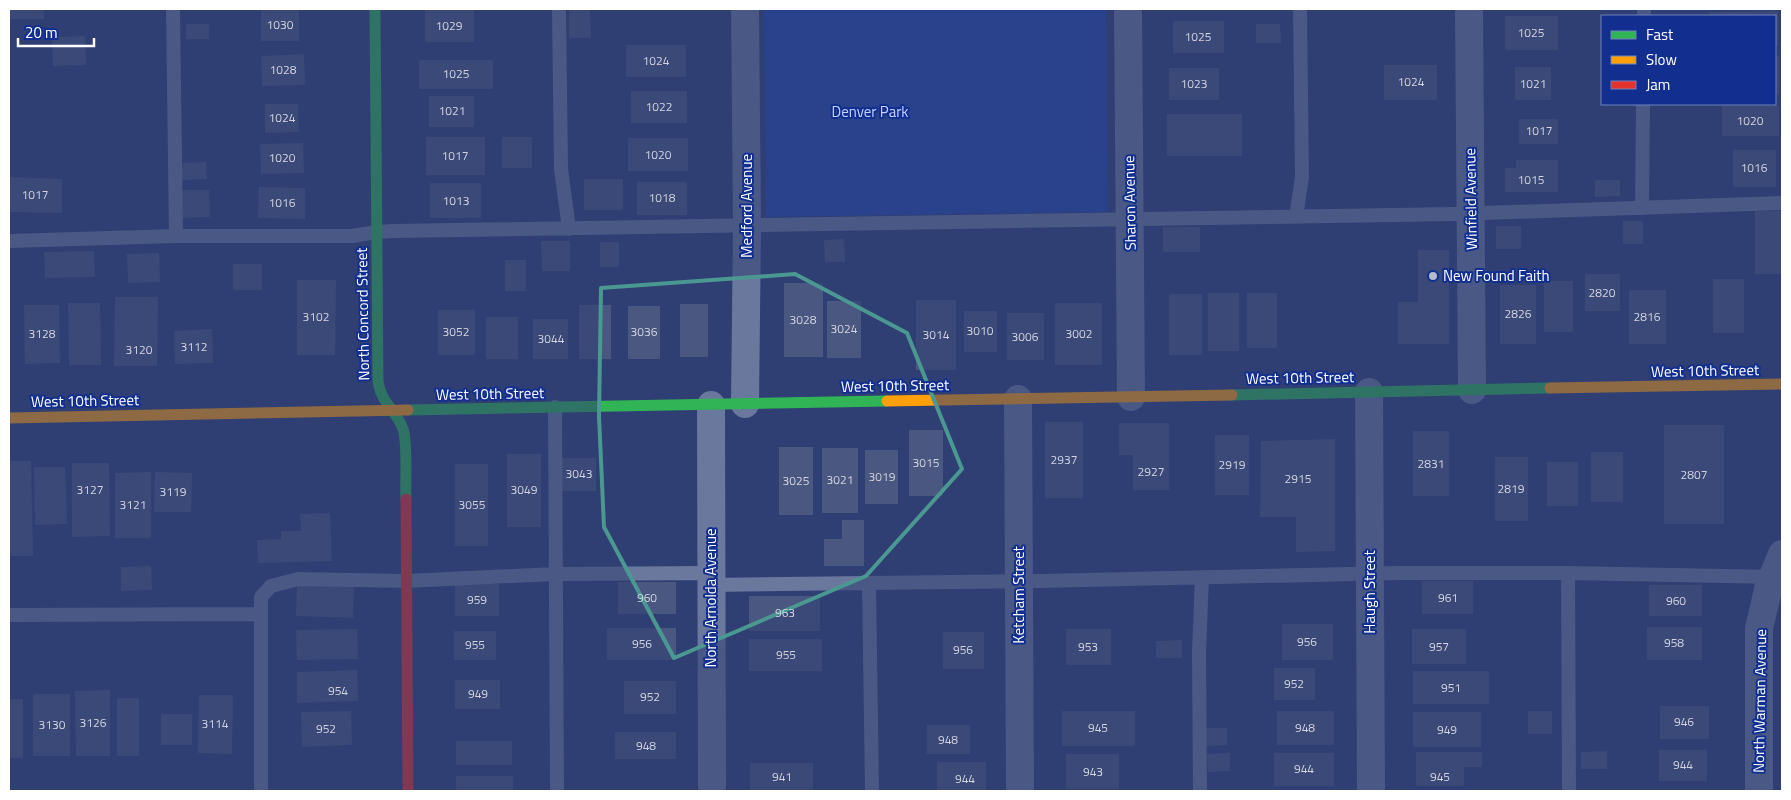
<svg xmlns="http://www.w3.org/2000/svg" width="1791" height="800" font-family="'Titillium Web',sans-serif">
	<style>
		.green { fill: #2545a8 }
		.building { fill: #4a5781 }
		.lines { fill: none; stroke-linecap: round; stroke-linejoin: round }
		.lane { stroke: #6b789e; stroke-width: 14 }
		.street { stroke: #6b789e; stroke-width: 28 }
		.fast { stroke: #30b455; stroke-width: 11 }
		.slow { stroke: #ff9f0a; stroke-width: 11 }
		.jam { stroke: #e5322d; stroke-width: 11 }
		.marked { fill: none; stroke: #4b9892; stroke-width: 4; stroke-linejoin: round }
		.poi-dot { fill: #b6bbce; stroke: #122f90; stroke-width: 2 }
		.labels { text-anchor: middle; stroke-width: 4; stroke-linejoin: round; paint-order: stroke }
		.number-label { font-size: 12px; fill: #d2d5e0 }
		.park-label { font-size: 15px; fill: #c4d2fd; stroke: #122f90 }
		.street-label { font-size: 15px; fill: #fff; stroke: #122f90 }
		.poi-label { font-size: 15px; fill: #fff; stroke: #122f90; text-anchor: start }
	</style>
	<rect width="100%" height="100%" fill="#2f3e73"/>
	<!-- green -->
	<path class="green" d="M764,9h342l2,203 -342,5z"/>
	<!-- building -->
	<path class="building" d="M9,9h35v10h-35z
		M569,9h21l1,29h-22z
		M261,10h38v31h-38z
		M425,10h49v32h-49z
		M1778,11v35h-3v-30h-65v-4z
		M1505,16h53v34h-53z
		M1173,21h51v32h-51z
		M186,24h23v15h-23z
		M1256,24h24l1,19h-25z
		M85,36l1,29 -33,1 -1,-29z
		M626,45h60v32h-60z
		M304,54l1,31 -43,1 -1,-30z
		M1775,56h4v38h-4z
		M419,60h74v29h-74z
		M1384,65h53v35h-53z
		M1515,67h36v33h-36z
		M1169,68h50v32h-50z
		M631,91h56v32h-56z
		M429,96h45v31h-45z
		M265,104h33l1,28 -34,1z
		M1722,106h57v30h-57z
		M1167,114h75v42h-75z
		M1519,119h39v25h-39z
		M426,137h59v38h-59z
		M502,137h30v31h-30z
		M628,138h60v33h-60z
		M303,143l1,30 -43,1 -1,-30z
		M1733,150h43v37h-43z
		M1516,160h42v32h-53v-24h11z
		M206,162l1,17 -25,1 -1,-17z
		M9,177l53,2v34l-53,-1z
		M584,179h39v31h-39z
		M1595,180h25v16l-25,1z
		M637,182h50v33h-50z
		M430,183h51v35h-51z
		M259,187l46,1v31l-47,-1z
		M181,190h28l1,27 -28,1z
		M1755,211h27v63h-27z
		M1623,221h20v23h-20z
		M1496,226h25v23h-25z
		M1163,227h37v25h-37z
		M844,239l1,23h-20l-1,-22z
		M541,241h29v30h-28z
		M600,242h19v25h-19z
		M1418,250h31v94h-51v-42h20z
		M94,251l1,26 -50,1 -1,-26z
		M159,253l1,29 -32,1 -1,-29z
		M505,260h21v31h-21z
		M233,264h29v26h-29z
		M1585,274h35v37h-35z
		M1713,279h31v54h-31z
		M297,280h39l-1,75h-38z
		M1544,281h29v51h-29z
		M784,283h39v74h-39z
		M1500,285h36v59h-36z
		M1629,290h37v54h-37z
		M1208,293h31v58h-31z
		M1247,293h30v55h-30z
		M1169,294h33v61h-33z
		M115,297h43l-1,69h-43z
		M916,300h40v70h-40z
		M827,301h34v57h-34z
		M68,303h32l1,62h-32z
		M1055,303h47v62h-47z
		M680,304h28v53h-28z
		M24,305h35l1,58 -35,1z
		M579,305h32v54h-32z
		M628,306h32v53h-32z
		M438,310h37v45h-37z
		M964,311h33v41h-33z
		M1007,313h37v47h-37z
		M486,317h32v42h-32z
		M533,319h35v40h-35z
		M212,329l1,34 -38,1 -1,-33z
		M1045,422h38v76h-38z
		M1119,423h50v67h-36v-35h-14z
		M1664,425h60v99h-60z
		M909,430h34v66h-34z
		M1413,431h36v65h-36z
		M1215,435h34v60h-34z
		M1335,439v112l-39,1v-35h-36l1,-76z
		M779,447h34v68h-34z
		M822,448h36v65h-36z
		M865,450h33v54h-33z
		M1591,452h32v50h-32z
		M507,454h34v73h-34z
		M1495,457h33v64h-33z
		M561,458h35v33h-35z
		M9,461h22l2,95h-24z
		M1547,462h31v44h-31z
		M72,463h37l1,73 -38,1z
		M455,464h33v82h-33z
		M34,467h31l2,57 -32,1z
		M151,472v66h-36v-65z
		M155,472l37,1 -1,39h-37z
		M330,513l2,48 -74,2 -1,-23 24,-1v-8h20l-1,-17z
		M842,520h22v46h-40v-27h18z
		M151,566l1,24 -31,1v-24z
		M1422,581h51v33h-51z
		M618,582h58v32h-58z
		M455,584h44v32h-44z
		M297,585l57,1 -1,32 -57,-2z
		M1649,585h53v31h-53z
		M749,596h71v35h-71z
		M1282,624h51v36h-51z
		M1647,627h55v33h-55z
		M607,628h69v32h-69z
		M357,629l1,30 -61,1 -1,-30z
		M1066,629h45v36h-45z
		M1412,629h54v35h-54z
		M454,631h42v29h-42z
		M943,632h41v37h-41z
		M749,639h73v32h-73z
		M1182,640v18h-26v-17z
		M1274,668h41v32h-41z
		M357,670l1,31 -61,2v-31z
		M1413,671h76v33h-76z
		M455,680h45v29h-45z
		M624,681h52v33h-52z
		M110,690v66h-34l-1,-65z
		M33,694h37v62h-37z
		M199,695h34l-1,59 -34,-1z
		M117,698h22v58h-22z
		M9,699h14v59h-14z
		M1660,706h49v33h-49z
		M351,711l1,34 -50,2 -1,-35z
		M1062,711h73v35h-73z
		M1277,711h57v34h-57z
		M1528,711h24v23h-24z
		M1413,712h68v35h-68z
		M161,714h31v31h-31z
		M927,725h43v29h-43z
		M1205,728h22v17l-21,1z
		M615,732h61v27h-61z
		M456,741h56v24h-56z
		M1659,750h48v31h-48z
		M1607,751v18h-26v-17z
		M1416,752h66v15h-18v19h-48z
		M1230,753v18l-22,1 -1,-18z
		M1274,753h60v33h-60z
		M1066,754h53v35h-53z
		M937,762h49v29h-49z
		M750,763h63v28h-63z
		M456,776h57v15h-57z"/>
	<g class="lines">
		<!-- lane -->
		<path class="lane" d="M173,9l3,227
			M559,9l2,160 8,60
			M1644,16v-7
			M1642,208l1,-104
			M1296,217l6,-40 -2,-168
			M9,241l167,-5h176l25,-4 16,-1 1061,-17 328,-11
			M555,407l2,384
			M869,583l3,208
			M710,585l332,-4 356,-8h170
			M9,615l252,-1
			M261,791v-194l10,-11 27,-7 108,2 149,-7 155,-1
			M1200,791l-1,-139 3,-75
			M1569,791l-1,-218 209,4"/>
		<!-- street -->
		<path class="street" d="M745,9l2,217 -2,178
			M1128,9l3,388
			M1469,9l3,381
			M1369,392l2,399
			M1018,399l2,392
			M711,405l1,386
			M1759,791v-163l10,-42 13,-32"/>
		<!-- fast -->
		<path class="fast" d="M375,9l3,372c3,23 18,28 25,48 5,14 2,53 3,70
			M1232,395l318,-7
			M408,410l479,-9"/>
		<!-- slow -->
		<path class="slow" d="M1550,388l232,-4
			M887,401l345,-6
			M9,418l399,-8"/>
		<!-- jam -->
		<path class="jam" d="M406,499l2,292"/>
	</g>
	<!-- marked area -->
	<path d="M0 0H1791V800H0ZM795,274l112,59 55,136 -96,107 -192,82 -70,-131 -5,-111 2,-128z" fill="#2f3e73" fill-opacity=".55" fill-rule="evenodd"/>
	<path class="marked" d="M795,274l112,59 55,136 -96,107 -192,82 -70,-131 -5,-111 2,-128z"/>
	<!-- markers -->
	<circle class="poi-dot" cx="1433" cy="276" r="5"/>
	<g class="labels">
		<!-- number labels -->
		<g class="number-label">
			<text x="280" y="29">1030</text>
			<text x="449" y="30">1029</text>
			<text x="1531" y="37">1025</text>
			<text x="1198" y="41">1025</text>
			<text x="656" y="65">1024</text>
			<text x="283" y="74">1028</text>
			<text x="456" y="78">1025</text>
			<text x="1411" y="86">1024</text>
			<text x="1194" y="88">1023</text>
			<text x="1533" y="88">1021</text>
			<text x="659" y="111">1022</text>
			<text x="452" y="115">1021</text>
			<text x="282" y="122">1024</text>
			<text x="1750" y="125">1020</text>
			<text x="1539" y="135">1017</text>
			<text x="658" y="159">1020</text>
			<text x="455" y="160">1017</text>
			<text x="282" y="162">1020</text>
			<text x="1754" y="172">1016</text>
			<text x="1531" y="184">1015</text>
			<text x="35" y="199">1017</text>
			<text x="662" y="202">1018</text>
			<text x="456" y="205">1013</text>
			<text x="282" y="207">1016</text>
			<text x="1602" y="297">2820</text>
			<text x="1518" y="318">2826</text>
			<text x="316" y="321">3102</text>
			<text x="1647" y="321">2816</text>
			<text x="803" y="324">3028</text>
			<text x="844" y="333">3024</text>
			<text x="980" y="335">3010</text>
			<text x="456" y="336">3052</text>
			<text x="644" y="336">3036</text>
			<text x="42" y="338">3128</text>
			<text x="1079" y="338">3002</text>
			<text x="936" y="339">3014</text>
			<text x="1025" y="341">3006</text>
			<text x="551" y="343">3044</text>
			<text x="194" y="351">3112</text>
			<text x="139" y="354">3120</text>
			<text x="1064" y="464">2937</text>
			<text x="926" y="467">3015</text>
			<text x="1431" y="468">2831</text>
			<text x="1232" y="469">2919</text>
			<text x="1151" y="476">2927</text>
			<text x="579" y="478">3043</text>
			<text x="1694" y="479">2807</text>
			<text x="882" y="481">3019</text>
			<text x="1298" y="483">2915</text>
			<text x="840" y="484">3021</text>
			<text x="796" y="485">3025</text>
			<text x="1511" y="493">2819</text>
			<text x="90" y="494">3127</text>
			<text x="524" y="494">3049</text>
			<text x="173" y="496">3119</text>
			<text x="133" y="509">3121</text>
			<text x="472" y="509">3055</text>
			<text x="647" y="602">960</text>
			<text x="1448" y="602">961</text>
			<text x="477" y="604">959</text>
			<text x="1676" y="605">960</text>
			<text x="785" y="617">963</text>
			<text x="1307" y="646">956</text>
			<text x="1674" y="647">958</text>
			<text x="642" y="648">956</text>
			<text x="475" y="649">955</text>
			<text x="1088" y="651">953</text>
			<text x="1439" y="651">957</text>
			<text x="963" y="654">956</text>
			<text x="786" y="659">955</text>
			<text x="1294" y="688">952</text>
			<text x="1451" y="692">951</text>
			<text x="338" y="695">954</text>
			<text x="478" y="698">949</text>
			<text x="650" y="701">952</text>
			<text x="1684" y="726">946</text>
			<text x="93" y="727">3126</text>
			<text x="215" y="728">3114</text>
			<text x="52" y="729">3130</text>
			<text x="1098" y="732">945</text>
			<text x="1305" y="732">948</text>
			<text x="326" y="733">952</text>
			<text x="1447" y="734">949</text>
			<text x="948" y="744">948</text>
			<text x="646" y="750">948</text>
			<text x="1683" y="769">944</text>
			<text x="1304" y="773">944</text>
			<text x="1093" y="776">943</text>
			<text x="782" y="781">941</text>
			<text x="1440" y="781">945</text>
			<text x="965" y="783">944</text>
		</g>
		<!-- park labels -->
		<g class="park-label">
			<text x="870" y="117">Denver Park</text>
		</g>
		<!-- street labels -->
		<g class="street-label">
			<text transform="translate(1471 199) rotate(-91)" y="5">Winfield Avenue</text>
			<text transform="translate(1130 203) rotate(-91)" y="5">Sharon Avenue</text>
			<text transform="translate(747 206) rotate(-90)" y="5">Medford Avenue</text>
			<text transform="translate(363 314) rotate(-91)" y="5">North Concord Street</text>
			<text transform="translate(1705 371) rotate(-1)" y="5">West 10th Street</text>
			<text transform="translate(1300 378) rotate(-1)" y="5">West 10th Street</text>
			<text transform="translate(895 386) rotate(-1)" y="5">West 10th Street</text>
			<text transform="translate(490 394) rotate(-1)" y="5">West 10th Street</text>
			<text transform="translate(85 401) rotate(-1)" y="5">West 10th Street</text>
			<text transform="translate(1370 592) rotate(-90)" y="5">Haugh Street</text>
			<text transform="translate(1019 595) rotate(-90)" y="5">Ketcham Street</text>
			<text transform="translate(711 598) rotate(-90)" y="5">North Arnolda Avenue</text>
			<text transform="translate(1760 701) rotate(-89)" y="5">North Warman Avenue</text>
		</g>
		<!-- poi labels -->
		<g class="poi-label">
			<text x="1443" y="281">New Found Faith</text>
		</g>
	</g>
	<!-- border -->
	<rect width="1791" height="800" fill="none" stroke="#ffffff" stroke-width="20"/>
	<!-- legend -->
	<rect x="1601" y="15" width="175" height="90" fill="#122f90" stroke="#7182bc"/>
	<rect x="1611" y="31" width="25" height="8" fill="#30b455" stroke="#7182bc"/>
	<text x="1646" y="40" font-size="15" fill="#ffffff">Fast</text>
	<rect x="1611" y="56" width="25" height="8" fill="#ff9f0a" stroke="#7182bc"/>
	<text x="1646" y="65" font-size="15" fill="#ffffff">Slow</text>
	<rect x="1611" y="81" width="25" height="8" fill="#e5322d" stroke="#7182bc"/>
	<text x="1646" y="90" font-size="15" fill="#ffffff">Jam</text>
	<!-- scale -->
	<path d="M18 38v8h76v-8" fill="none" stroke="#ffffff" stroke-width="2.5"/>
	<text x="25" y="38" font-size="15" fill="#ffffff" stroke="#122f90" stroke-width="4" paint-order="stroke">20 m</text>
</svg>
